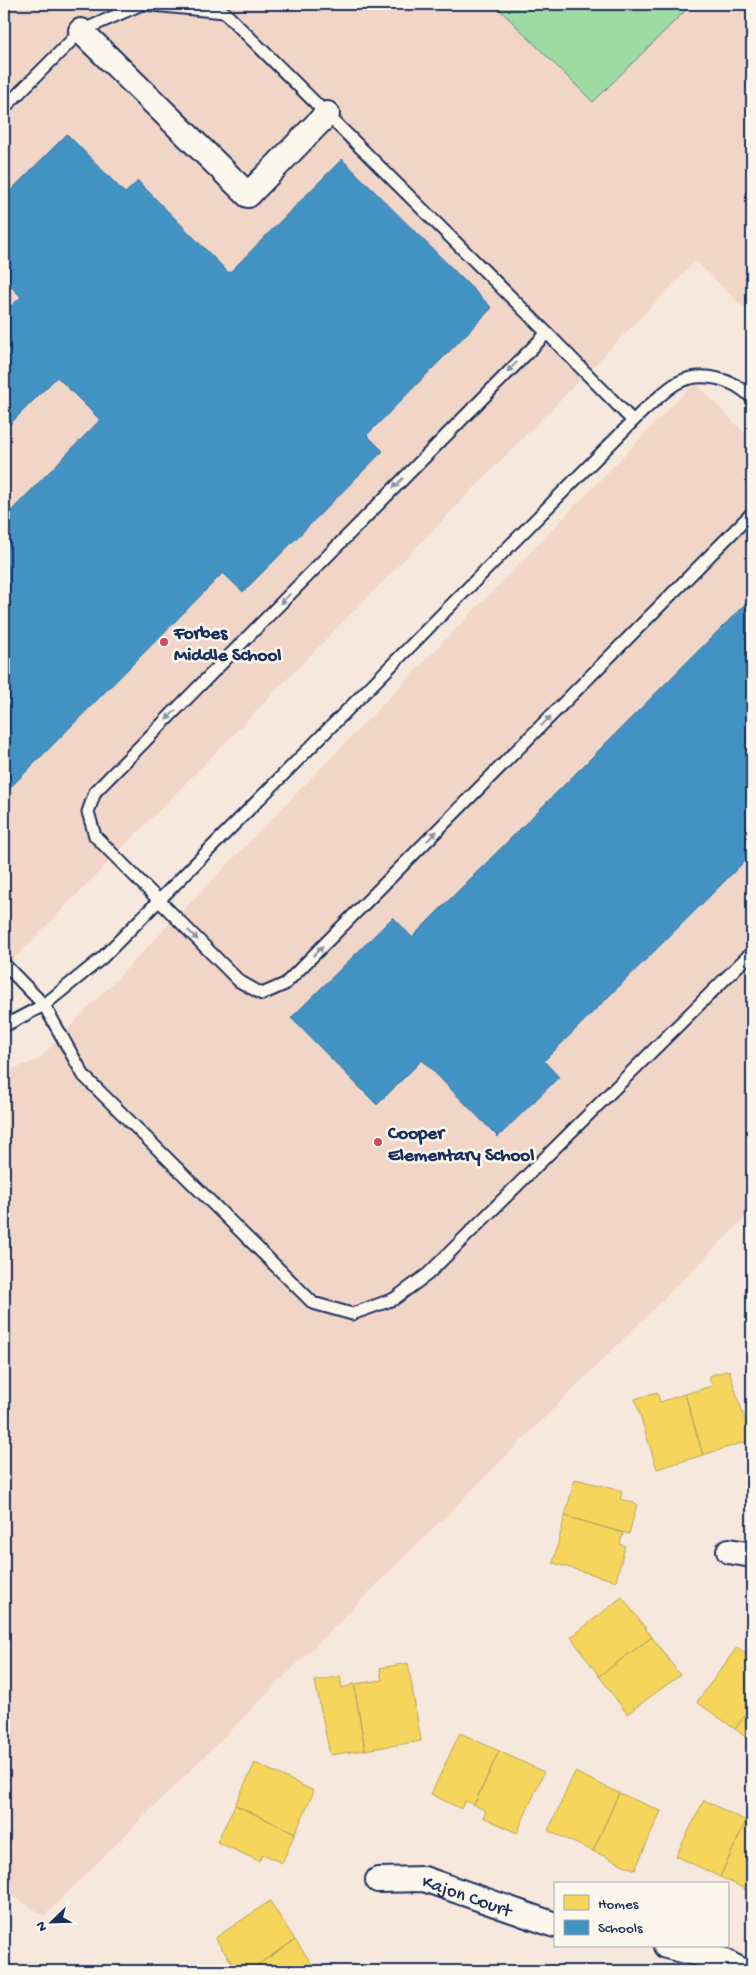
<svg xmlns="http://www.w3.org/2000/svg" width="756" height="1975" font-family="'Gochi Hand',sans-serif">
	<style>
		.built { fill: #f1d6c8 }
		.green { fill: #9edba3; stroke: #5c8580 }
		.homes { fill: #f6d55c; stroke: #b4a35d }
		.schools { fill: #4393c3; stroke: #3775a5 }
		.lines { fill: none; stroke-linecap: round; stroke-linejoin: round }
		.service-casing { stroke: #1b2f5e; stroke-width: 15 }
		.minor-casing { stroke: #1b2f5e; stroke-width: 28 }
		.service { stroke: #fbf7ec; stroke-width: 11 }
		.minor { stroke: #fbf7ec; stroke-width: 24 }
		.oneway { fill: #8b93a5 }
		.poi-dot { fill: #d1495b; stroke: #fbf7ec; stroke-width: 2 }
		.labels { text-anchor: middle; stroke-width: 5; stroke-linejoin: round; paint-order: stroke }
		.poi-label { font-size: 19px; font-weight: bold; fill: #1b2f5e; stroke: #fbf7ec; text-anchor: start }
		.street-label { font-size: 19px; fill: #1b2f5e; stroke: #fbf7ec }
	</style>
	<rect width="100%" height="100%" fill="#f6e8dc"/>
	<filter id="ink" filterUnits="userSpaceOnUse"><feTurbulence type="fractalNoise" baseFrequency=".02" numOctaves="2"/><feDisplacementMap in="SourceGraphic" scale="10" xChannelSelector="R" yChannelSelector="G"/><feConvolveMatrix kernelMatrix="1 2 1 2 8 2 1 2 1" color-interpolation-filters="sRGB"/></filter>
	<g filter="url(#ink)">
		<!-- built -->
		<path class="built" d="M4,4h748v312l-56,-55 -692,708z
			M695,382l57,59v770l-708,705 -40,-26v-818l34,-12z"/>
		<!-- green -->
		<path class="green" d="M494,4h198l-99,98z"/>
		<!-- homes -->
		<path class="homes" d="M729,1370l22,70 -48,15 -18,-61 27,-8 -3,-10z
			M657,1392l3,10 25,-8 18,61 -46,14 -22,-70z
			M575,1479l47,12 -2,8 17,5 -8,30 -64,-18z
			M565,1516l58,17 -3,11 5,2 -9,35 -63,-18z
			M622,1597l30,40 -53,39 -28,-39z
			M652,1637l28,38 -53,39 -28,-38z
			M737,1647l15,11v47l-17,24 -38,-27z
			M408,1663l13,78 -56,9 -11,-66 28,-4 -2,-12z
			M340,1676l2,12 12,-4 11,66 -35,5 -15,-74z
			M752,1705v37l-17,-13z
			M460,1733l39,18 -25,54 -9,-4 -4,8 -30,-15z
			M499,1751l45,21 -27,61 -34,-16 3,-6 -12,-6z
			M255,1763l59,28 -19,42 -60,-28z
			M575,1772l44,21 -26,58 -45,-20z
			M619,1793l42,18 -26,59 -42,-19z
			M704,1800l42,21 -26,56 -44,-21z
			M235,1805l60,28 -13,30 -19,-9 -4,7 -42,-19z
			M746,1821l6,3v68l-32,-15z
			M270,1901l25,39 -47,31h-11l-22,-33z
			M295,1940l22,31h-69z"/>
		<!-- schools -->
		<path class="schools" d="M67,134l58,59 13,-12 91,92 113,-114 150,149 -125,127 16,16 -140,141 -20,-19 -219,221v-276l96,-98 -43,-43 -53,53v-131l7,7 10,-9 -17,-17v-83z
			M752,597v257l-208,207 15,16 -61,60 -76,-77 -45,45 -86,-87 102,-101 19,20z"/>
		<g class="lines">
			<defs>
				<path id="service" d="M4,108l77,-77 61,-27 82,8 323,321 86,88
					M547,333l-452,459 -7,20 7,24 144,145 23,13 23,-10 467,-471
					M4,964l40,41 40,71 229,227 39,11 42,-15 34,-25 324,-322
					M4,1026l40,-21 58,-47 542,-548c10,-8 22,-21 33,-27 25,-13 57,-4 75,15"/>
				<g id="minor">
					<path d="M81,31l167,164 79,-81"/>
					<path d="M729,1551l23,4"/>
					<path id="s1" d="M378,1880l46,-1 131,46"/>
					<path d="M666,1946l54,13 22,12"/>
				</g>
			</defs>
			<!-- service casing -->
			<use href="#service" class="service-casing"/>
			<!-- minor casing -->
			<use href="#minor" class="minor-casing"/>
			<!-- service -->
			<use href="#service" class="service"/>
			<!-- minor -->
			<use href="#minor" class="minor"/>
		</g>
		<!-- one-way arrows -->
		<defs><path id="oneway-solid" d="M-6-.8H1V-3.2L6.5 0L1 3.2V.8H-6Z" transform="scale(1.25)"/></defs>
		<g class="oneway">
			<use href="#oneway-solid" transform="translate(512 367) rotate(135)"/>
			<use href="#oneway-solid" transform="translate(398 483) rotate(135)"/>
			<use href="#oneway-solid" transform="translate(285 599) rotate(135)"/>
			<use href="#oneway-solid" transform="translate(171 715) rotate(135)"/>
			<use href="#oneway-solid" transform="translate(546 721) rotate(-45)"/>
			<use href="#oneway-solid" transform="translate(432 836) rotate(-45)"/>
			<use href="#oneway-solid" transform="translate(193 935) rotate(45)"/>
			<use href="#oneway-solid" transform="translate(318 951) rotate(-45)"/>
		</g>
	</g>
	<!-- markers -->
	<g class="poi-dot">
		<circle cx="164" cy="642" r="5"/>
		<circle cx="378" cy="1142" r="5"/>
	</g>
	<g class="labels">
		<!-- poi labels -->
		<g class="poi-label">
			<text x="174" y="638">Forbes<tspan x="174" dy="22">Middle School</tspan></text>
			<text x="388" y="1138">Cooper<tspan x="388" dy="22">Elementary School</tspan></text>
		</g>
		<!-- street labels -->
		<g class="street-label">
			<text dy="7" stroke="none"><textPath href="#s1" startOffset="92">Kajon Court</textPath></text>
		</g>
	</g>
	<!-- margin -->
	<rect width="756" height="1975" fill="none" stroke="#fbf7ec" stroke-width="20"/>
	<rect x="10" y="10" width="736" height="1955" fill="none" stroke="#1b2f5e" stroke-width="2" filter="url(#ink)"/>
	<!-- legend -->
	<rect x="554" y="1882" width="175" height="65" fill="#fbf7ec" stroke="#a1a7b3"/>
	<rect x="564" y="1895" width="25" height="15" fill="#f6d55c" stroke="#a1a7b3"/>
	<text x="598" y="1908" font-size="15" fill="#1b2f5e">Homes</text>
	<rect x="564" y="1920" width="25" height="15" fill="#4393c3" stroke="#a1a7b3"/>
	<text x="598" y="1932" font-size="15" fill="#1b2f5e">Schools</text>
	<!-- north arrow -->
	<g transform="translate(52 1922) rotate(247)" stroke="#fbf7ec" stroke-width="4" paint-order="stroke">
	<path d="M0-4L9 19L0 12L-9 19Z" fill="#1b2f5e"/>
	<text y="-8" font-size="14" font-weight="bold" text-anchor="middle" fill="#1b2f5e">N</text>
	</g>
</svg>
